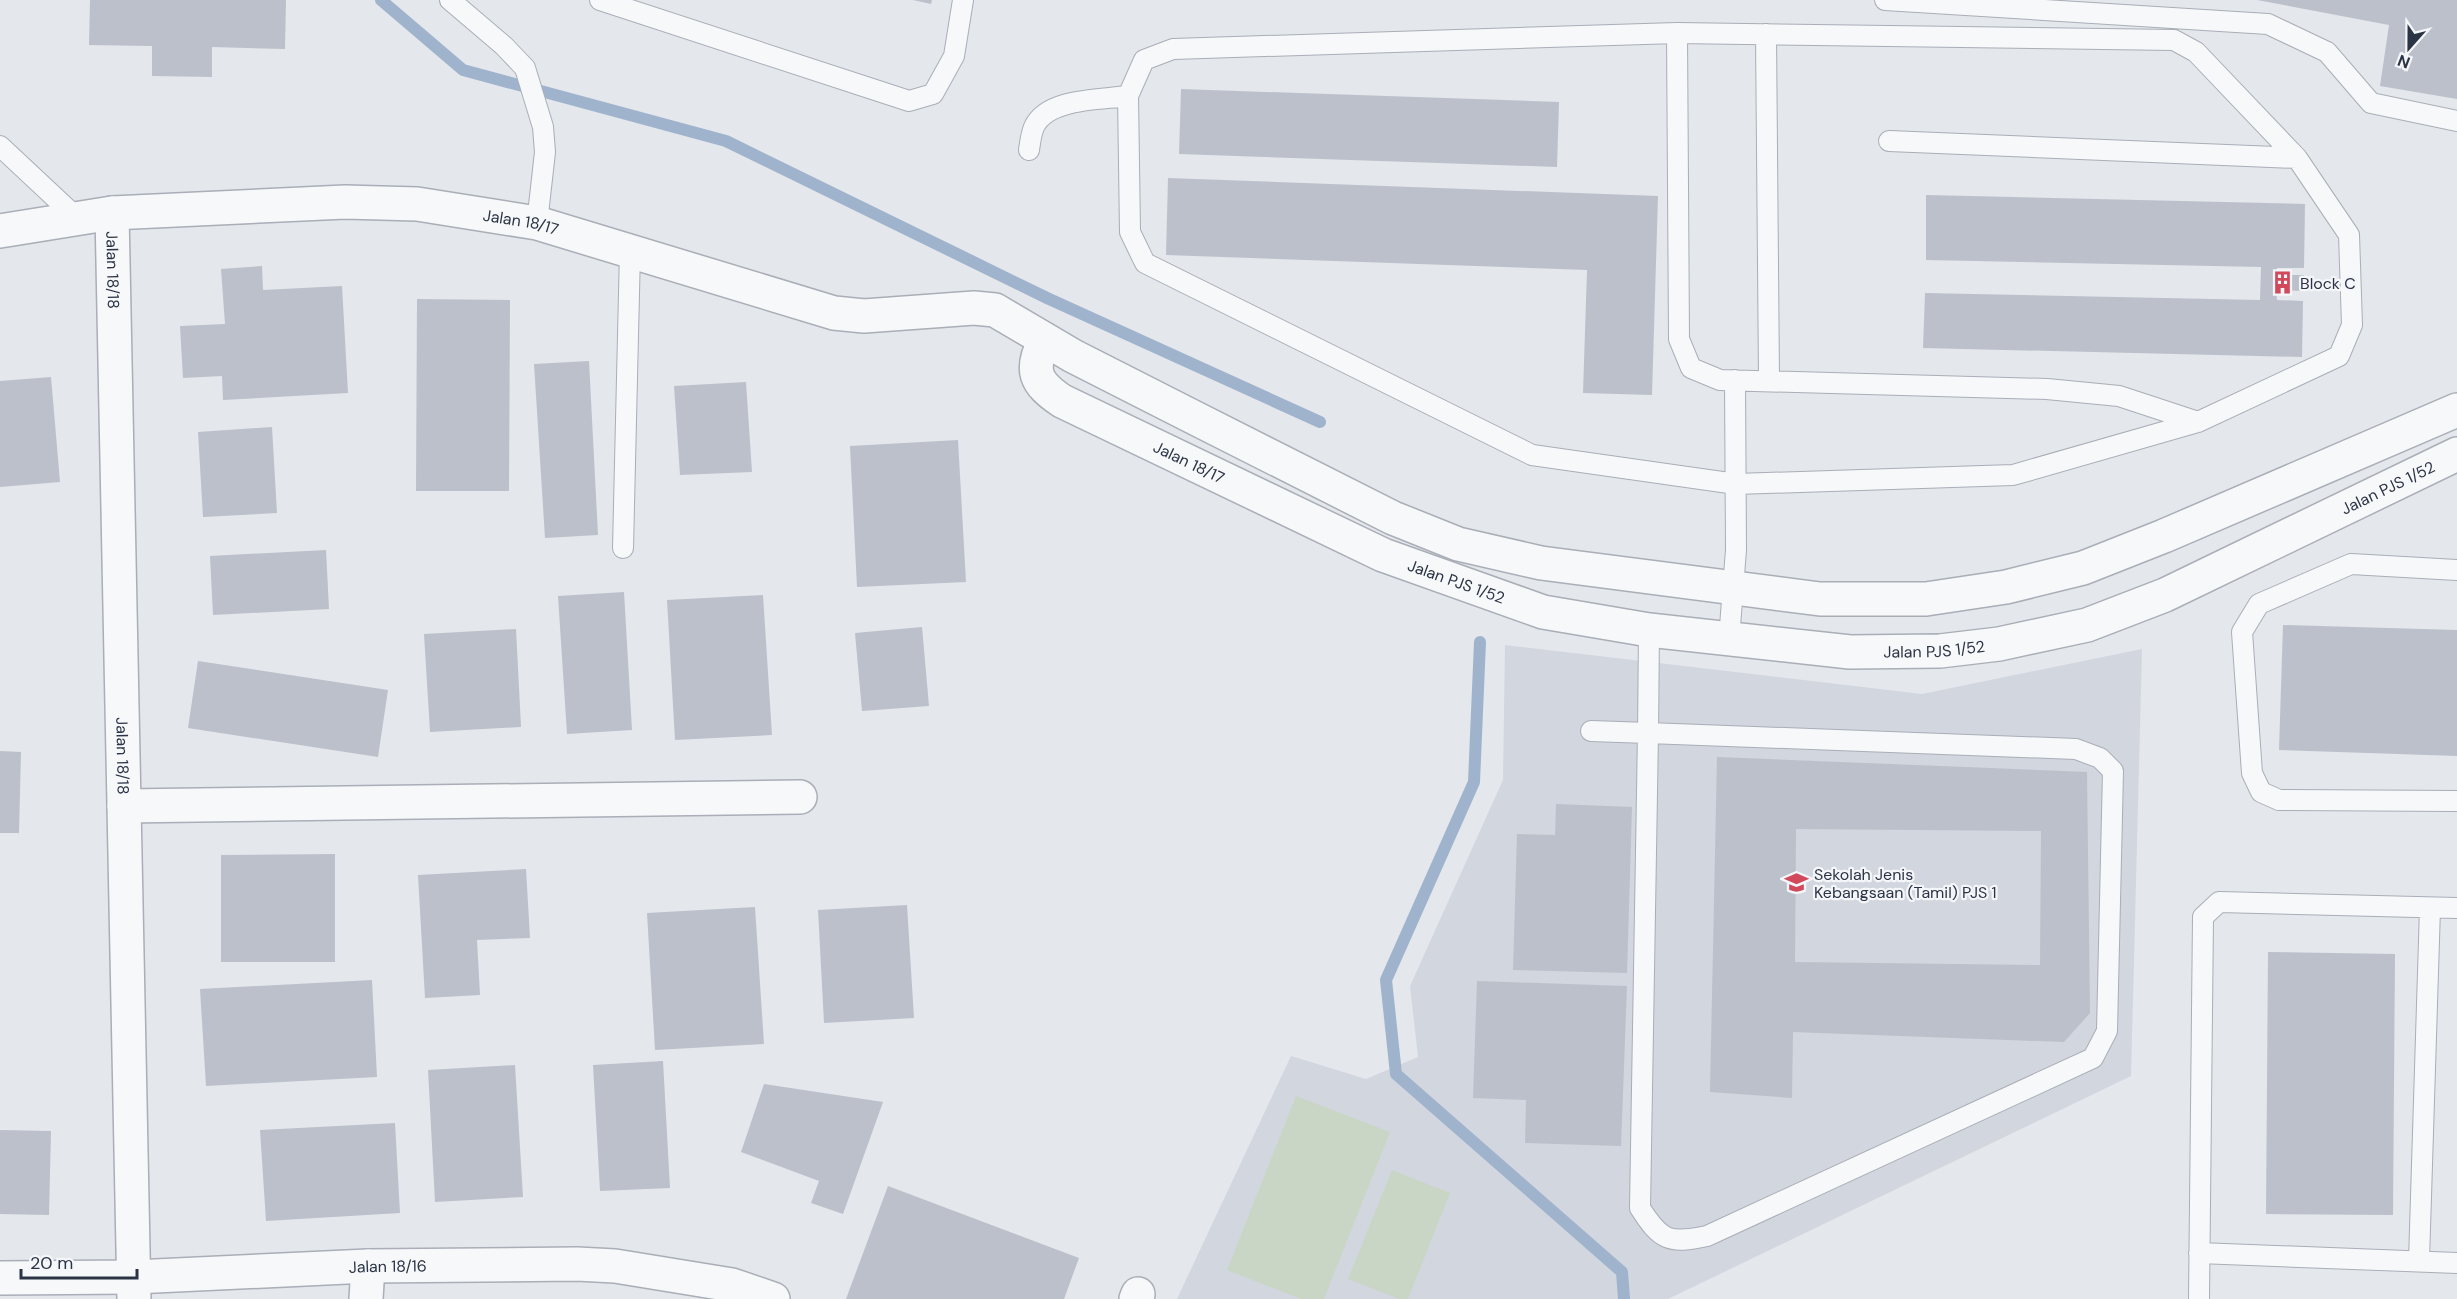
<svg xmlns="http://www.w3.org/2000/svg" width="2457" height="1299" font-family="'DM Sans',sans-serif">
	<style>
		.built { fill: #d2d6de }
		.green { fill: #c9d6c5 }
		.lines { fill: none; stroke-linecap: round; stroke-linejoin: round }
		.stream { stroke: #9fb4cc; stroke-width: 12 }
		.building { fill: #bbc0ca; fill-rule: evenodd }
		.lane-casing { stroke: #a9aeb7; stroke-width: 22 }
		.street-casing { stroke: #a9aeb7; stroke-width: 36 }
		.lane { stroke: #f7f8fa; stroke-width: 20 }
		.street { stroke: #f7f8fa; stroke-width: 33 }
		.labels { text-anchor: middle; stroke-width: 4.5; stroke-linejoin: round; paint-order: stroke }
		.street-label { font-size: 16px; fill: #2b3445; stroke: #f4f6f9 }
		.poi-label { font-size: 16px; fill: #2b3445; stroke: #f4f6f9; text-anchor: start }
	</style>
	<rect width="100%" height="100%" fill="#e4e7ec"/>
	<!-- built -->
	<path class="built" d="M1505,645l417,49 220,-45 -11,427 -463,223h-491l114,-243 75,23 52,-22 -8,-71 93,-206z"/>
	<!-- green -->
	<path class="green" d="M1296,1096l94,36 -66,167h-23l-74,-29z
		M1392,1170l58,23 -42,106h-9l-51,-20z"/>
	<g class="lines">
		<!-- stream -->
		<path class="stream" d="M381,0l82,70 263,71 321,157 273,124
			M1480,642l-6,140 -88,198 10,94 226,198 2,27"/>
	</g>
	<!-- building -->
	<path class="building" d="M90,0h196l-1,49 -73,-2v30l-60,-1v-30l-63,-1z
		M913,0h19l-1,4z
		M2257,0h200v99l-77,-13 9,-61z
		M1181,89l378,13 -2,65 -378,-13z
		M1168,178l490,18 -6,199 -69,-2 4,-123 -421,-15z
		M1926,195l379,9 -1,64h-27v7h27v16l-28,-1 1,10 26,1 -1,56 -379,-9 2,-55 335,7 1,-33 -335,-7z
		M262,266l1,24 79,-4 6,107 -125,7 -1,-24 -39,2 -3,-52 45,-2 -4,-55z
		M417,299l93,1 -1,191h-93z
		M589,361l9,174 -53,3 -11,-174z
		M51,377l9,105 -60,5v-106z
		M746,382l6,90 -72,3 -6,-89z
		M272,427l5,86 -74,4 -5,-85z
		M958,440l8,142 -109,5 -7,-141z
		M326,550l3,59 -116,6 -3,-59z
		M624,592l8,138 -65,4 -9,-138z
		M763,595l9,140 -97,5 -8,-140z
		M2283,625l174,5v126l-178,-6z
		M922,627l7,79 -67,5 -7,-78z
		M516,629l5,98 -91,5 -6,-98z
		M198,661l190,29 -10,67 -190,-29z
		M0,751l21,1 -2,81h-19z
		M1717,757l370,15 3,241 -26,29 -271,-10 -1,66 -82,-6zM1796,829l245,2 -1,134 -245,-3z
		M1556,804l76,3 -5,166 -114,-3 4,-136 38,1z
		M335,854v108h-114v-107z
		M526,869l4,69 -53,2 3,55 -55,3 -7,-123z
		M907,905l7,113 -90,5 -6,-113z
		M755,907l9,137 -109,6 -8,-137z
		M2268,952l127,2 -2,261 -127,-1z
		M372,980l5,97 -171,9 -6,-97z
		M1477,981l150,5 -6,160 -96,-3 1,-43 -53,-2z
		M663,1061l7,127 -70,3 -7,-126z
		M515,1065l8,132 -88,5 -7,-132z
		M764,1084l119,18 -40,112 -32,-11 8,-22 -78,-29z
		M395,1123l5,90 -134,8 -6,-91z
		M0,1130l51,1 -2,84 -49,-1z
		M888,1186l191,72 -15,41h-218z"/>
	<g class="lines">
		<defs>
			<path id="lane" d="M450,0l54,46 21,22 18,59 2,25 -8,71
				M600,0l309,101 24,-7 21,-38 9,-56
				M1885,0l383,24 59,28 44,51 86,18
				M1677,33l497,7 22,12 101,106 52,77 3,90 -13,31 -141,66 -185,53 -277,9 -204,-29 -387,-192 -15,-31 -2,-136 16,-36 29,-11z
				M1677,33l2,306 12,29 29,12 327,9 72,7 79,26
				M1766,34l3,345
				M1889,141l408,17
				M0,146l78,73
				M1029,150c1,-7 2,-16 5,-23 13,-29 66,-27 94,-31
				M623,548l7,-297
				M2457,570l-106,-6 -92,40 -17,28 10,141 9,19 18,8 178,1
				M1729,639l7,-89 -1,-170
				M1591,731l57,2 428,16 24,9 13,13 -6,260 -14,27 -386,178c-38,8 -46,5 -67,-28l8,-475 1,-103
				M2199,1253l258,10
				M2419,1261l11,-353
				M2199,1299l4,-382 16,-15 238,6"/>
			<g id="street">
				<path id="s1" d="M112,213l22,1086"/>
				<path id="s2" d="M0,231l112,-18 233,-11 72,2 120,19 297,90 30,3 110,-8 21,2 78,46 120,61 200,101 65,26 83,19 279,36h106l80,-12 77,-19 81,-32 293,-126"/>
				<path id="s3" d="M1045,340c-16,30 -10,43 17,61l321,154 160,57 106,18 201,22 90,-1 59,-7 88,-19 78,-30 292,-141"/>
				<path d="M124,806l676,-9"/>
				<path id="s4" d="M0,1278l134,-1 234,-11 209,-2 38,2 117,19 41,14"/>
				<path d="M366,1299l2,-33"/>
				<path d="M1136,1299l2,-5"/>
			</g>
		</defs>
		<!-- lane casing -->
		<use href="#lane" class="lane-casing"/>
		<!-- street casing -->
		<use href="#street" class="street-casing"/>
		<!-- lane -->
		<use href="#lane" class="lane"/>
		<!-- street -->
		<use href="#street" class="street"/>
	</g>
	<!-- icons -->
	<defs>
		<symbol id="building-bare" viewBox="-9 -9 18 18"><path d="M-4-6H4V6H1V3H-1V6H-4ZM-2.5-4.3h1.7v1.8h-1.7ZM.8-4.3h1.7v1.8H.8ZM-2.5-1h1.7V.8h-1.7ZM.8-1h1.7V.8H.8Z" fill="#d1495b" stroke="#f4f6f9" stroke-width="2.5" paint-order="stroke"/></symbol>
		<symbol id="school-bare" viewBox="-9 -9 18 18"><path d="M0-5L7-2L0 1L-7-2ZM-4 1L0 2.5L4 1V4Q0 6-4 4Z" fill="#d1495b" stroke="#f4f6f9" stroke-width="2.5" paint-order="stroke"/></symbol>
	</defs>
	<g fill-rule="evenodd">
		<use href="#building-bare" x="2266" y="266" width="33" height="33"/>
		<use href="#school-bare" x="1780" y="866" width="33" height="33"/>
	</g>
	<g class="labels">
		<!-- street labels -->
		<g class="street-label">
			<text dy="6" stroke="none"><textPath href="#s2" startOffset="524">Jalan 18/17</textPath></text>
			<text dy="6" stroke="none"><textPath href="#s1" startOffset="57">Jalan 18/18</textPath></text>
			<text dy="6" stroke="none"><textPath href="#s3" startOffset="214">Jalan 18/17</textPath></text>
			<text dy="6" stroke="none"><textPath href="#s3" startOffset="1479">Jalan PJS 1/52</textPath></text>
			<text dy="6" stroke="none"><textPath href="#s3" startOffset="507">Jalan PJS 1/52</textPath></text>
			<text dy="6" stroke="none"><textPath href="#s3" startOffset="993">Jalan PJS 1/52</textPath></text>
			<text dy="6" stroke="none"><textPath href="#s1" startOffset="543">Jalan 18/18</textPath></text>
			<text dy="6" stroke="none"><textPath href="#s4" startOffset="388">Jalan 18/16</textPath></text>
		</g>
		<!-- poi labels -->
		<g class="poi-label">
			<text x="2300" y="289">Block C</text>
			<text x="1814" y="880">Sekolah Jenis<tspan x="1814" dy="18">Kebangsaan (Tamil) PJS 1</tspan></text>
		</g>
	</g>
	<!-- north arrow -->
	<g transform="translate(2409 48) rotate(201)" stroke="#f4f6f9" stroke-width="4.5" paint-order="stroke">
	<path d="M0-4.5L10 22L0 15L-10 22Z" fill="#2b3445"/>
	<text y="-9" font-size="16" font-weight="bold" text-anchor="middle" fill="#2b3445">N</text>
	</g>
	<!-- scale -->
	<path d="M21 1269v9h116v-9" fill="none" stroke="#2b3445" stroke-width="3"/>
	<text x="30" y="1269" font-size="18" fill="#2b3445" stroke="#f4f6f9" stroke-width="4.5" paint-order="stroke">20 m</text>
</svg>
